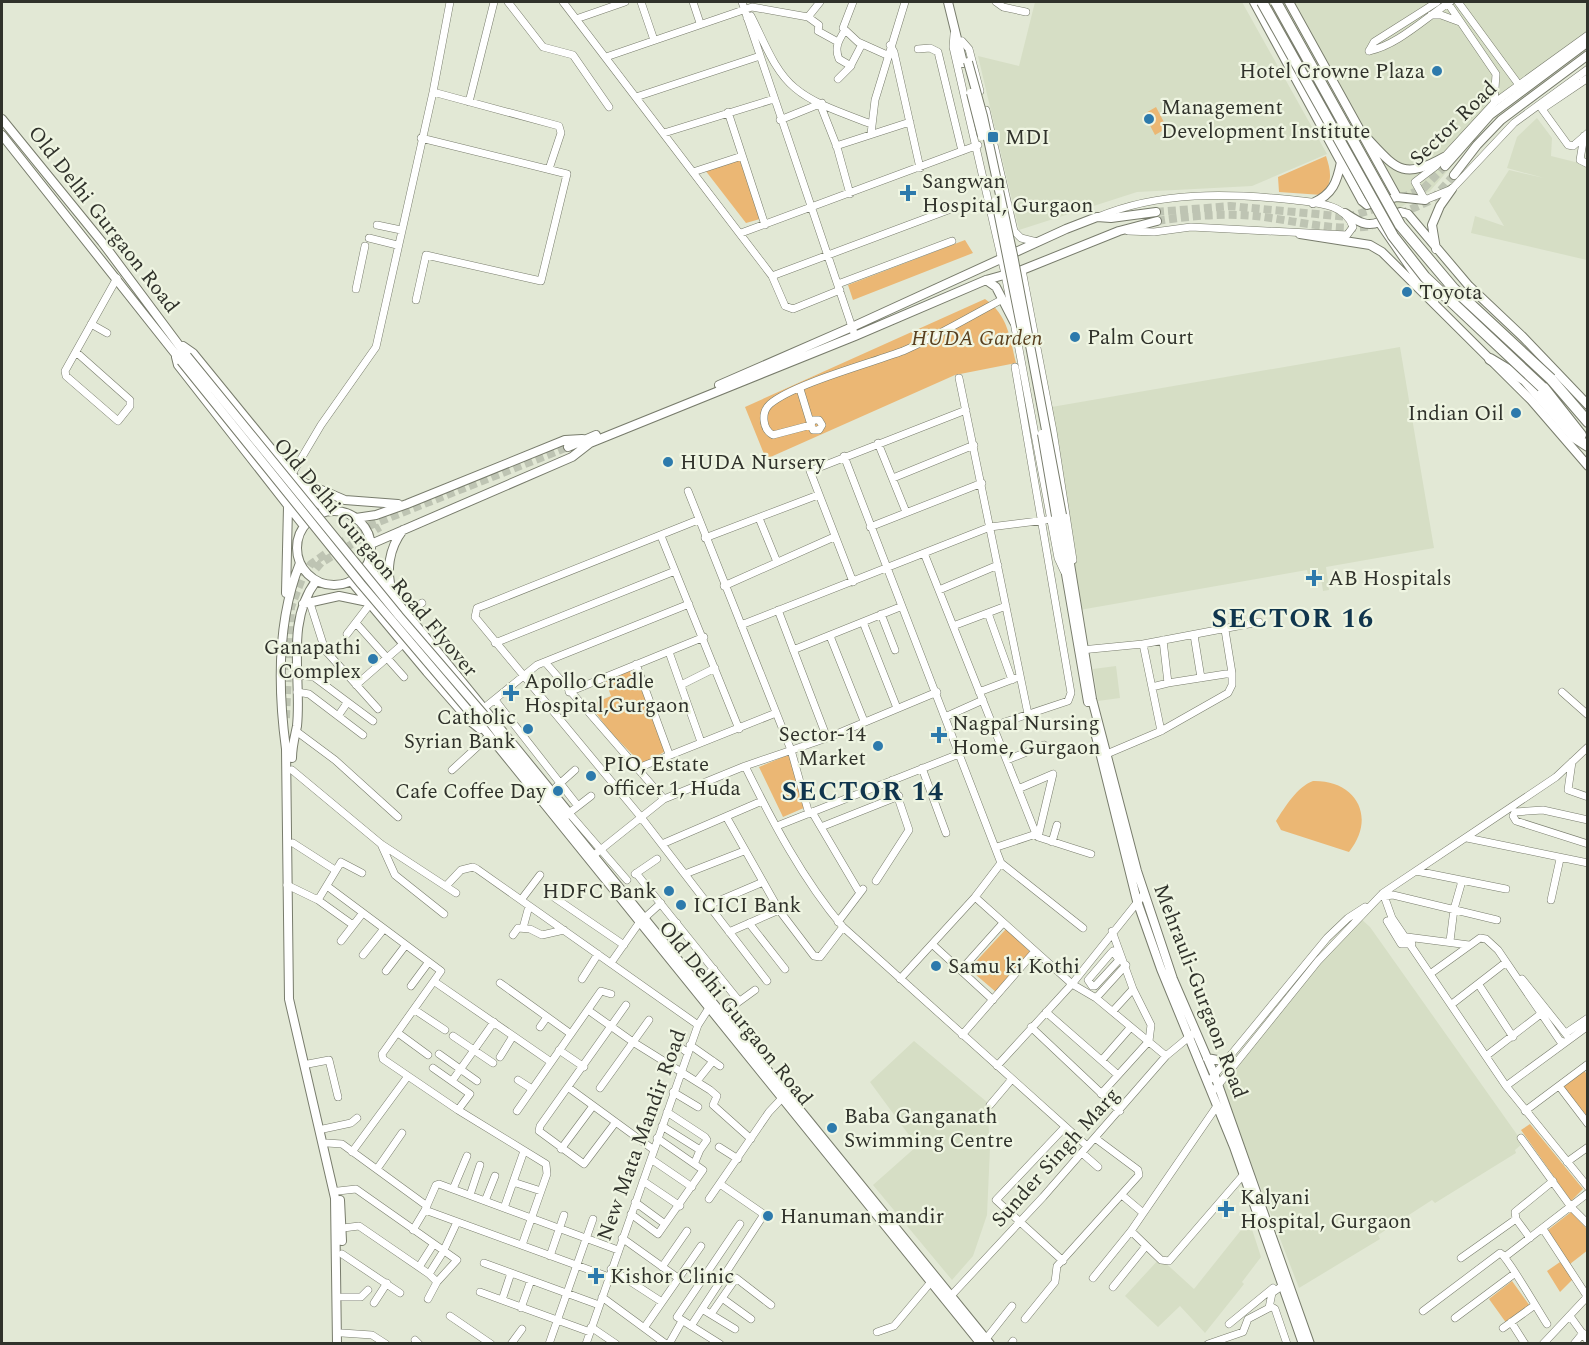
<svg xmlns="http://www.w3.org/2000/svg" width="1589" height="1345" font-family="Spectral,serif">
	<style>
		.built { fill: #d6dec5 }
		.green { fill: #ebb774 }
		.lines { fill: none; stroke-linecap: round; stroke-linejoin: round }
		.major-tunnel { stroke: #bec4b3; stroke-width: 8; stroke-dasharray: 8 4; stroke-linecap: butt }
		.minor-casing { stroke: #787c6c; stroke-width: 8 }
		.major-casing { stroke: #787c6c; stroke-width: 10 }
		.highway-casing { stroke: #787c6c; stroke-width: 12 }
		.minor { stroke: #fff; stroke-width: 7 }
		.major { stroke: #fff; stroke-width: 8 }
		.highway { stroke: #fff; stroke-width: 10 }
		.major-bridge-casing { stroke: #787c6c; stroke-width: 10; stroke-linecap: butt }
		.highway-bridge-casing { stroke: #787c6c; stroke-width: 12; stroke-linecap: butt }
		.major-bridge { stroke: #fff; stroke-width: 8 }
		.highway-bridge { stroke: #fff; stroke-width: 10 }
		.poi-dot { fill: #2d7aac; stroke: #eff5e2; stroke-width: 2 }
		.labels { text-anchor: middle; stroke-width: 4.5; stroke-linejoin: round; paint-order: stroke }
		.poi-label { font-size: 21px; fill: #30322b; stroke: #eff5e2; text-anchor: start }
		.street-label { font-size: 21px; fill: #30322b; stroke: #eff5e2 }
		.park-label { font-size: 21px; font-style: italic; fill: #583f1e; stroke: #eff5e2 }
		.district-label { font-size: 27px; font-weight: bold; letter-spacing: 1.5px; fill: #10354d; stroke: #eff5e2 }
	</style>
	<rect width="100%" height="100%" fill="#e2e8d5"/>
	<!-- built -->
	<path class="built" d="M1035,2h207l85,152 -75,32 -115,6 -118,38 -41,-174 41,10z
		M1267,2h320v47l-94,70 -63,72 -44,24z
		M1537,118l15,20 -1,18 36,9v95l-116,-27 4,-17 29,10 -15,-25 20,-31 35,8 -37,-10 10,-31z
		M1400,347l34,201 -108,19 3,23 -6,1 -2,-13h-4v4l-7,1 -3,-13 -233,41 -34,-202z
		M1116,666l4,32 -22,3 -5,-32z
		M1360,918l10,9 153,216 -8,7 1,3 -81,50 -3,-3 -54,35 2,4 -81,49 -77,-201 94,-121z
		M914,1041l73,61 3,46 -3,67 -14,41 -21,24 -79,-95 44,-39 -47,-64z
		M1249,1220l12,37 -19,25 2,2 -39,49 -25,-27 -22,21 -33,-31 35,-38 34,31z"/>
	<!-- green -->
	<path class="green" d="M1156,107l11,21 -12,7 -11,-21z
		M1326,156c5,15 7,27 -4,39l-43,-3 -1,-15z
		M741,159l19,60 -14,4 -41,-53z
		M965,240l8,13 -120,47 -5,-15z
		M985,299c23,16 25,39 31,64l-61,12 -189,84 -21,-52z
		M637,666l30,84 -24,15 -33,-33 -20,-27 21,-9 -6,-17z
		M790,754l16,53 -23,10 -24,-50z
		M1313,781c43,-1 64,36 36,71l-68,-22 -5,-9c9,-14 21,-34 37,-40z
		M1006,929l25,24 -35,39 -27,-23z
		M1584,1070l3,5v45l-25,-33z
		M1530,1124l53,65 -12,12 -50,-71z
		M1571,1212l16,17 1,21 -18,14 -22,-34z
		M1560,1262l13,17 -13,13 -13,-21z
		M1512,1281l18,25 -23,18 -18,-25z"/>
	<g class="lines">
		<!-- major-tunnel -->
		<path class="major-tunnel" d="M1401,198l23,-10 21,-22
			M1156,212l74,-6 118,11 33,-10
			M1400,214l32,-14 22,-25
			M1157,221c33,-5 65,-8 98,-5 39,4 78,16 117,10
			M308,578l13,-15 59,-36
			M286,718l5,-111 12,-31 8,-12 50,-35 207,-82"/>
		<defs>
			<path id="minor" d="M508,2l35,45 30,8 36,52
				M563,2l209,274 13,30 8,3 47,-19
				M641,2l13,38
				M693,2l7,21
				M742,2l113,334
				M853,2l-10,26 15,14 29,13
				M996,2l7,5 23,5
				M1447,2l49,72 -2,29
				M1458,2l61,83
				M1431,15h10l19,7
				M808,17l11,8 -1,6 20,11
				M747,18l4,-2c12,23 23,55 44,72 20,17 51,26 76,36
				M576,19l49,-17
				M845,30c-6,10 -11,17 -6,29l12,7
				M954,34l-1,13 52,227 53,284 6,13
				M1588,35l-94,68 -58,63 -21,16 10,18 27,-11 62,-66 74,-54
				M962,41l7,8 11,42
				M890,45l4,7 26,116
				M918,49l12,-1 8,4 24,99
				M1369,51c29,-6 56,-33 81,-49
				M1369,51l5,-9 63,-40
				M606,57l146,-50 56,10 12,-15
				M838,79l12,-12 12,-23
				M433,92l126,34 2,7 -12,36
				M636,97l124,-41
				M469,102l25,-100
				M820,104l17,43 13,47
				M1539,105l29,40 5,1 15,-13
				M1542,109l46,-31
				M986,110l28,121 7,7 16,4
				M728,112l37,113
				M780,120l42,-17
				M664,133l110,-34
				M871,134l4,-34 30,-98
				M1584,136l-4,24 8,4
				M836,146l74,-24
				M693,172l49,-16
				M1098,217c61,-26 131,-24 196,-17 21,3 51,3 59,27l-6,8 -156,-8 -37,5 -26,-1
				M377,225l24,5
				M741,233l237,-88
				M369,238l28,7
				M1022,270l31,161 20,129
				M772,276l187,-70
				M838,284l114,-43
				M356,289l9,-43
				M416,300l10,-45 115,26 26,-107 -146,-36
				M91,324l16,9
				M76,352l54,48v6l-12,15 -52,-45 -1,-5 52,-93
				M959,378l69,336
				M800,389l11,36 2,5h6l3,-5 -3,-5h-6l-2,5 -38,10c-11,-6 -12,-23 -3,-31 23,-20 101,-41 133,-53 33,-14 66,-34 98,-51
				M878,443l28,69
				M844,456l157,407 82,65
				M292,474l29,-49 55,-78 57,-255 17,-90
				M893,478l81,-33
				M688,491l103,259 18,64
				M759,518l18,44
				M698,520l-213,85 -8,3 -2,9 165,199 127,165
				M870,527l112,-44
				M661,536l78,193
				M705,538l113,-43
				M924,553l112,281
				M853,582l-43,-111 156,-61
				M724,586l110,-49
				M939,590l59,-25
				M310,603l15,47 53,59
				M778,610l49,128
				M406,613l16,-10
				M988,613l24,67
				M881,614l14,36
				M863,622l34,86
				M356,623l48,54
				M741,625l249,-98 56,-7
				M953,626l53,-20
				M347,634l23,-30
				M1194,635l7,43
				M830,636l34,85
				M1163,640l5,43 64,-10 -7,-43
				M495,643l180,-72
				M1143,644l18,87
				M793,650l107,-43
				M1081,650l62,-6 116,-22
				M669,652l32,90
				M545,662l119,137
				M636,664l33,90
				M297,675l17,2 59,44
				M356,685l47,-41
				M681,685l34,-17
				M1152,687l16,-4
				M297,692l12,2 54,41
				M569,692l135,-55
				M979,692l37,-14
				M1562,692l26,23
				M495,700l83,106
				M484,708l53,-43 152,-61
				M338,716l9,-13
				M945,717l38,-17
				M993,726l75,-25 3,-8 -56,-326
				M296,731l39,29 63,57
				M1102,756l59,-25 67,-38 4,-8v-12
				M1007,760l37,-15
				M1572,762l-4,28 20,7
				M745,766c27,55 58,114 98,161l244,219
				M638,768l138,-55
				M922,768l24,65
				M292,770l89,74 75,49
				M452,770l37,-34
				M556,787l19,-17
				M1018,789l35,-15 -15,63 53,17
				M591,796l-22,17 58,67
				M812,812l46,78
				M727,818l52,92 35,46 6,1 23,-30
				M1588,820l-45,-10 -28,2 -2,4 3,5 72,23
				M777,826l182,-72
				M821,827l78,-31
				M1467,838l121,25
				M1052,842l5,-17
				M293,843l42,27
				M381,844l14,31 49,39
				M662,844l100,-43
				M997,847l42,-14
				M594,855l70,-56 81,-33 82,-28 110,-46
				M1416,871l90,18
				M636,873l103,128
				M635,874l22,-15
				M685,874l59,-23
				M876,881l33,-51 -17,-50
				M287,885l31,15 35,25
				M327,886l114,85 -59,83 1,5 75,51 88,54 1,10 -25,71
				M446,886l15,-16 12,-3 4,2 221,156
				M1383,893l9,25 114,168 82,101
				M1385,896l8,-1 104,25
				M975,897l97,87 24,14 70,58
				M555,898l69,47
				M318,900l23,-38 21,11
				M521,900l19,-25
				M1551,900l9,-41
				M709,905l54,-23
				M1387,921l14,23h11
				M838,922l25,-33
				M749,923l36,46
				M523,928l6,-22
				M729,932l50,-22
				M513,935l5,-7 12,1 12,6 22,-5
				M659,936l18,-13
				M1407,937l62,8
				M341,941l21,-27
				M1450,941l4,-32 8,-28
				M932,944l61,56
				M1111,953l-23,27 4,6h3l24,-26 -6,-9
				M363,955l20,-25
				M613,960l26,-37 22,-20
				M961,970l42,-47
				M386,971l19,-25
				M1430,974l50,-36 6,1 12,11 62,91 4,1
				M582,979l16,-25
				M900,979l75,-82 26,-34
				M1522,979l48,60
				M435,982l116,80
				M696,982l18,-13
				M500,983l71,51
				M1479,985l34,52
				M411,986l17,-23
				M1096,998l30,-33
				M1452,1004l53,-41
				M415,1010l30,20
				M588,1010l45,32 77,48 7,6 -4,9 38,34
				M1113,1011l20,-22
				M1046,1012l72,63
				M722,1014l33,-24
				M540,1027l7,-10
				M1031,1027l89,84
				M398,1033l30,22
				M1566,1033l22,-15
				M962,1035l73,-84
				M453,1036l40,27
				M690,1045l30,21
				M680,1047l8,6
				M559,1050l25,17
				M439,1054l38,27
				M1486,1056l56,-43
				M500,1057l13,-21
				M1102,1060l28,-32
				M308,1064l21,-4 9,37
				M997,1066l75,-82 72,-90
				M433,1068l37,26 -12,16
				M1211,1079l116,-141 21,-20 17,-11
				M518,1080l14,9
				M452,1081l42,-59
				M697,1081l16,-20
				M1506,1086l82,-60
				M1559,1086l29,38
				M569,1088l85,62
				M600,1088l49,-68
				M1215,1089l103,-128 65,-68 173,-116 32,-30
				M673,1092l25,15
				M1101,1094l48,-53 2,-16 -18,-36 -21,-58
				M990,1105l22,-26
				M517,1111l84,-120 10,3
				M1525,1111l63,-47
				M667,1112l38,25 2,3 -7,10
				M615,1123l-31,41 -45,-33 1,-5 86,-121
				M662,1126l38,24 -5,12
				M323,1129l28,-6 6,-5
				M1521,1138l50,69 17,17
				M327,1143l15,1 85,62
				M719,1147l19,12
				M561,1149l32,-43
				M352,1152l56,-76
				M1082,1153l16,14
				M651,1159l41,28
				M1567,1162l21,-15
				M377,1169l25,-36
				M643,1181l37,25
				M513,1182l28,9
				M453,1189l14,-33
				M338,1191l18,-2 101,71 -20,22
				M470,1195l10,-30
				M1123,1196l19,16
				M709,1199l60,-87 16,-17
				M485,1201l10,-25
				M635,1202l30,22
				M504,1208l20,-57
				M425,1210l184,67
				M631,1214l27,20 45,-64 -46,-32
				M343,1228l16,-2 70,48 8,8 -9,17
				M1543,1229l44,67
				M413,1230l12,-20 11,-25 3,-1 179,66
				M1131,1231l30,29 8,1 75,-87
				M622,1238l56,40
				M1530,1238l-14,-19 -1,-7 38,-31
				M342,1254l58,39
				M550,1256l14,-41
				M1506,1256l82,-63
				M1461,1258l55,-39
				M1063,1261l-67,-61 69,-73
				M484,1263l115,42
				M419,1267l14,-22
				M662,1267l25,-36
				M611,1269l51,33
				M429,1274l14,-22 14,-30
				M1093,1278l38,-47 86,-125
				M1113,1287l33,-41
				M480,1292l110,40
				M342,1297h19l7,-7
				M602,1297l64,47
				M722,1298l29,21
				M948,1299l95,-102 123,-141 29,-24
				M502,1300l9,-27
				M374,1303l13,-20
				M1270,1306l5,3 12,35
				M521,1308l10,-28
				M702,1309l33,20
				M1423,1311l77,-58c7,3 39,59 47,71
				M711,1314l25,-36 35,27
				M450,1316l41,28
				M1570,1316l18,25
				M1455,1318l59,-44
				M1025,1319l30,-37 2,-16 82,-91 -1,-5 -43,-32
				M1511,1322l14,22
				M1229,1324l44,-36
				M691,1326l72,-110 -1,-3 -42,-29
				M591,1327l25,17
				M644,1328l57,-82
				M1503,1328l32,-23
				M877,1332l17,-6 37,-44
				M342,1333l30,2 14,9
				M986,1339l26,-33
				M415,1340l4,4
				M511,1344l11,-15
				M549,1344l44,-125
				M586,1344l112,-319 11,-17
				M669,1344l13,-23
				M720,1344l-43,-27 63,-93
				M1011,1344l2,-3
				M1208,1344l35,-12 5,-13 21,-11 3,-15 10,-7
				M1543,1344l45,-48
				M1574,1344l9,-11"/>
			<path id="major" d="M948,2l15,61
				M1254,2l108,199 5,4 30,-8 28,3
				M1289,2l108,195
				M2,119l100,123 85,114
				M2,135l179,226
				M1367,138c30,32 36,42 77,19
				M1445,166l45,-51 98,-73
				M1454,175l23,-30 24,-25 87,-65
				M1313,203c20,-9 24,-21 28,-41
				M1345,213c11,7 21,15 34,9
				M1300,234l70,11 12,7 149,148 57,66
				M1436,249l-4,-24 8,-19 12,-17
				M986,280l10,7 18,35
				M1434,302l-55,-80 21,-10 8,2 61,72 54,51 65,68
				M183,346l10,7 102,125 20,23 13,10
				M176,357l2,8 126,161
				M719,385l133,-58 214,-98 31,-12 14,1 45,-6
				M568,447l28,-12
				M298,480l47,20 53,4
				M297 548a37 37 0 1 1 74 0a37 37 0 1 1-74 0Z
				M1062,515l30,184 45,172 36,108 42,97 95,268
				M1056,516l32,186
				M356,518l20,-3 31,-11 158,-64 17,-1
				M371,544l201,-87 18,-14 265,-107 131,-56 36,-10 97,-39 38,-10
				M300,563c-23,57 -22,127 -14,186l3,250 46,199 2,146
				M367,565l202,248 -9,8
				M351,581l76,91 43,49 10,8
				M286,593l2,-86
				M393,594c-8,-22 -4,-46 10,-64
				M303,604l36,-8 29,6
				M486,717l59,79 445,548
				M479,723l502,621
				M1095,732l42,169 24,68 73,178 69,197
				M292,758c0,-12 3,-22 5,-32 5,-48 -12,-104 19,-145
				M1207,1058l20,4
				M340,1200l2,41"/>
			<path id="highway" d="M1490,359l35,21 49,57 14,9
				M1551,379l37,43
				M1544,388l37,47"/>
		</defs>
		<!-- minor casing -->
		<use href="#minor" class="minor-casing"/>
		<!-- major casing -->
		<use href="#major" class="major-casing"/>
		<!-- highway casing -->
		<use href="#highway" class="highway-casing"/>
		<!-- minor -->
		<use href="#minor" class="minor"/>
		<!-- major -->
		<use href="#major" class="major"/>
		<!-- highway -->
		<use href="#highway" class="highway"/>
		<defs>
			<path id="major-bridge" d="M968,62l15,54 30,139 49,260
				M971,93l11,43
				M996,201l27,135
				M187,356l212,260 87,101
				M181,361l180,223 118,139
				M1042,434l14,82"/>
			<path id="highway-bridge" d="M1262,2l131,234 32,41 117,110
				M1276,2l124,223 54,64 97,90"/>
		</defs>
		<!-- major-bridge casing -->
		<use href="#major-bridge" class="major-bridge-casing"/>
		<!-- highway-bridge casing -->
		<use href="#highway-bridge" class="highway-bridge-casing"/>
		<!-- major-bridge -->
		<use href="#major-bridge" class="major-bridge"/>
		<!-- highway-bridge -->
		<use href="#highway-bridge" class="highway-bridge"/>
	</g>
	<!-- markers -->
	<g class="poi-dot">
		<circle cx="1437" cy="71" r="6"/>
		<circle cx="1149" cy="119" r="6"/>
		<rect x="987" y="131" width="12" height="12" rx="3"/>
		<path d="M905 184h6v6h6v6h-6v6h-6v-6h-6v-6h6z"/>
		<circle cx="1407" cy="292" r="6"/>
		<circle cx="1075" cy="337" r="6"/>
		<circle cx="1516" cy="413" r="6"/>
		<circle cx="668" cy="462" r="6"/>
		<path d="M1311 569h6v6h6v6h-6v6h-6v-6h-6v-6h6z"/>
		<circle cx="373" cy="659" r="6"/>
		<path d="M508 684h6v6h6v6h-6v6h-6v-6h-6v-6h6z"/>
		<circle cx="528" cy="729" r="6"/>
		<path d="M936 726h6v6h6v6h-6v6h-6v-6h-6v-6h6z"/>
		<circle cx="878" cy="746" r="6"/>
		<circle cx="591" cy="776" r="6"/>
		<circle cx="558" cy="791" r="6"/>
		<circle cx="669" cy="891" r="6"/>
		<circle cx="681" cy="905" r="6"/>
		<circle cx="936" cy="966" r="6"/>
		<circle cx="832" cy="1128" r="6"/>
		<path d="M1223 1200h6v6h6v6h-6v6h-6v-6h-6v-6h6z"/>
		<circle cx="768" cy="1216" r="6"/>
		<path d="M593 1267h6v6h6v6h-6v6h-6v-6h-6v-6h6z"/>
	</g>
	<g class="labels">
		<!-- poi labels -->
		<g class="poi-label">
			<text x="1425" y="78" text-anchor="end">Hotel Crowne Plaza</text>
			<text x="1161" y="114">Management<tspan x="1161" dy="24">Development Institute</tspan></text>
			<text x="1005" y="144">MDI</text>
			<text x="922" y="188">Sangwan<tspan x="922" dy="24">Hospital, Gurgaon</tspan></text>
			<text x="1419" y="299">Toyota</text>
			<text x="1087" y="344">Palm Court</text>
			<text x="1504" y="420" text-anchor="end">Indian Oil</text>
			<text x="680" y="469">HUDA Nursery</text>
			<text x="1328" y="585">AB Hospitals</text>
			<text x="361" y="654" text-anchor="end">Ganapathi<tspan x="361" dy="24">Complex</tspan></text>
			<text x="524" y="688">Apollo Cradle<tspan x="524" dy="24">Hospital,Gurgaon</tspan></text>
			<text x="516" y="724" text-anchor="end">Catholic<tspan x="516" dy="24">Syrian Bank</tspan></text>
			<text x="952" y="730">Nagpal Nursing<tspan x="952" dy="24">Home, Gurgaon</tspan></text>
			<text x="866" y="741" text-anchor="end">Sector-14<tspan x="866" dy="24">Market</tspan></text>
			<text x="603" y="771">PIO, Estate<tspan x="603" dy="24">officer 1, Huda</tspan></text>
			<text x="546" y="798" text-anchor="end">Cafe Coffee Day</text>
			<text x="657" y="898" text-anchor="end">HDFC Bank</text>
			<text x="693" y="912">ICICI Bank</text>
			<text x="948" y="973">Samu ki Kothi</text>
			<text x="844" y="1123">Baba Ganganath<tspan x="844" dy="24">Swimming Centre</tspan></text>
			<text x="1240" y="1204">Kalyani<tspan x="1240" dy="24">Hospital, Gurgaon</tspan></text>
			<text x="780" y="1223">Hanuman mandir</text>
			<text x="610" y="1283">Kishor Clinic</text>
		</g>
		<!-- street labels -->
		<g class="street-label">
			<text transform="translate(1453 123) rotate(-44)" y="7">Sector Road</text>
			<text transform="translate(104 219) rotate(52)" y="7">Old Delhi Gurgaon Road</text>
			<text transform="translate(376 557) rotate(50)" y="7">Old Delhi Gurgaon Road Flyover</text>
			<text transform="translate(1201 991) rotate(69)" y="7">Mehrauli-Gurgaon Road</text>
			<text transform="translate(736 1013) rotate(51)" y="7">Old Delhi Gurgaon Road</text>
			<text transform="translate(641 1135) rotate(-70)" y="7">New Mata Mandir Road</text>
			<text transform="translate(1055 1157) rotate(-48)" y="7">Sunder Singh Marg</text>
		</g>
		<!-- park labels -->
		<g class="park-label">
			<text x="977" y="345">HUDA Garden</text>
		</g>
		<!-- district labels -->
		<g class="district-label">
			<text x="1293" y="627">SECTOR 16</text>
			<text x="863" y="800">SECTOR 14</text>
		</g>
	</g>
	<!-- border -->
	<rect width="1589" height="1345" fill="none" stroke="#30322b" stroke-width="6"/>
</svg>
